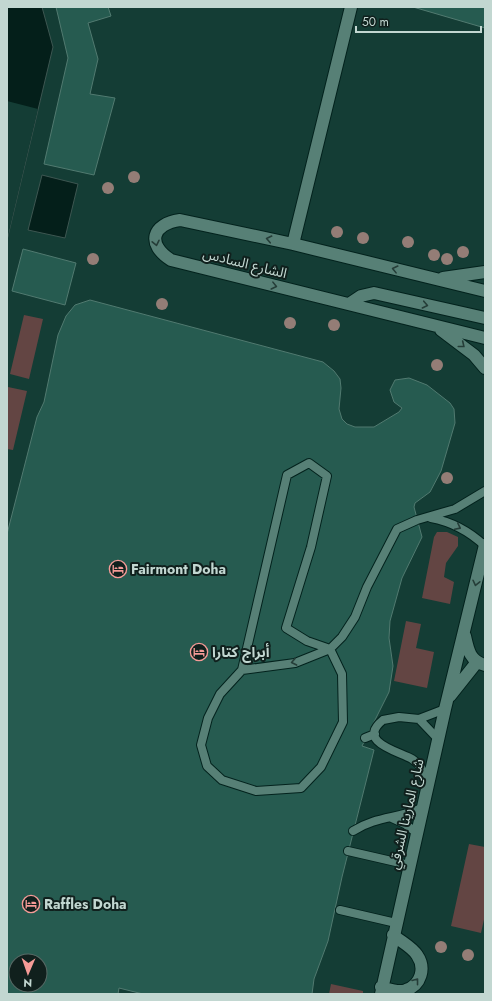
<svg xmlns="http://www.w3.org/2000/svg" width="492" height="1001" font-family="Jost,'Noto Sans Arabic',sans-serif">
	<style>
		.green { fill: #634543 }
		.water { fill: #041f1a; stroke: #3d5651 }
		.pier { fill: #143d35 }
		.building { fill: #265b50; stroke: #517a70; fill-rule: evenodd }
		.lines { fill: none; stroke-linecap: round; stroke-linejoin: round }
		.lane-casing { stroke: #03221d; stroke-width: 10 }
		.street-casing { stroke: #03221d; stroke-width: 14 }
		.lane { stroke: #578076; stroke-width: 8 }
		.street { stroke: #578076; stroke-width: 12 }
		.tree { fill: #947d76 }
		.oneway { stroke: #253d38 }
		.labels { text-anchor: middle; stroke-width: 4; stroke-linejoin: round; paint-order: stroke }
		.street-label { font-size: 14px; fill: #c2d7d1; stroke: #10201d }
		.poi-label { font-size: 14px; font-weight: bold; fill: #c2d7d1; stroke: #10201d; text-anchor: start }
	</style>
	<rect width="100%" height="100%" fill="#143d35"/>
	<!-- green -->
	<path class="green" d="M24,315l19,4 -14,60 -19,-5z
		M8,387l19,4 -14,59 -6,-1z
		M437,532h10l11,5v9l-12,17 -2,14 10,5 -4,22 -28,-6 12,-61z
		M406,621l15,3 -5,24 18,4 -7,36 -33,-7z
		M469,844l16,3v68l-4,18 -30,-7z
		M331,984l32,7v3h-34z"/>
	<!-- water -->
	<path class="water" d="M7,7h35l11,40 -46,193z
		M42,175l36,9 -13,54 -37,-8z"/>
	<!-- pier -->
	<path class="pier" d="M7,101l31,8 -31,131z"/>
	<!-- building -->
	<path class="building" d="M56,7h52l3,9 -23,7 10,36 -8,35 25,4 -21,77 -50,-11 24,-106z
		M413,7h72v21z
		M23,249l53,14 -11,42 -53,-14z
		M90,300l233,62 11,9 6,8 1,9 -2,21 3,10 5,5 8,3h19l25,-15 3,-4 -8,-6 -4,-12 5,-10 14,-2 18,7 23,18 4,6 1,14 -14,48 -11,21 -15,11 -1,4 8,30 -20,41 -12,43 -1,17 4,28 -4,26 -27,54 12,4 -32,127 -14,64 -14,38 -2,15h-169l-24,-6 -1,6h-111v-460l30,-117 7,-15 14,-67 8,-19 9,-11zM16,961h24v24h-24z"/>
	<g class="lines">
		<defs>
			<path id="lane" d="M309,463l18,13 -16,71 -25,81 21,13 23,8 12,25 1,48 -22,45 -20,21 -45,3 -34,-11 -15,-14 -6,-21 7,-27 12,-24 22,-24 45,-195z
				M431,518c22,4 38,13 54,28
				M242,670l53,-7 35,-14 12,-12 13,-20 12,-30 30,-58 20,-9 38,-11 30,-18
				M419,719l19,20
				M365,738l10,-4
				M427,782c-2,-9 -7,-18 -15,-23 -14,-8 -56,-17 -29,-39l16,-3 20,2 26,-10
				M392,818l13,6 12,9
				M353,831c24,-15 44,-12 69,-23
				M348,851l61,14
				M340,910l56,13"/>
			<path id="street" d="M293,244l58,-237
				M443,278l42,-6
				M485,291l-192,-47 -113,-24c-28,4 -34,24 -9,40l314,78
				M349,304l12,-8 13,-3 111,25
				M441,330l33,25 11,13
				M465,636c3,14 5,25 20,29
				M450,696l27,-34
				M381,987c8,2 17,6 25,3 15,-5 20,-22 11,-35 -5,-8 -17,-14 -24,-20
				M381,994l64,-285 40,-164"/>
		</defs>
		<!-- lane casing -->
		<use href="#lane" class="lane-casing"/>
		<!-- street casing -->
		<use href="#street" class="street-casing"/>
		<!-- lane -->
		<use href="#lane" class="lane"/>
		<!-- street -->
		<use href="#street" class="street"/>
	</g>
	<!-- trees -->
	<g class="tree">
		<circle cx="134" cy="177" r="6"/>
		<circle cx="108" cy="188" r="6"/>
		<circle cx="337" cy="232" r="6"/>
		<circle cx="363" cy="238" r="6"/>
		<circle cx="408" cy="242" r="6"/>
		<circle cx="463" cy="252" r="6"/>
		<circle cx="434" cy="255" r="6"/>
		<circle cx="93" cy="259" r="6"/>
		<circle cx="447" cy="259" r="6"/>
		<circle cx="162" cy="304" r="6"/>
		<circle cx="290" cy="323" r="6"/>
		<circle cx="334" cy="325" r="6"/>
		<circle cx="437" cy="365" r="6"/>
		<circle cx="447" cy="478" r="6"/>
		<circle cx="441" cy="947" r="6"/>
		<circle cx="468" cy="955" r="6"/>
	</g>
	<!-- one-way arrows -->
	<defs><path id="oneway-chevron" d="M-2-3.5L2.5 0L-2 3.5" fill="none" stroke-width="1.6" stroke-linecap="round" stroke-linejoin="round"/></defs>
	<g class="oneway">
		<use href="#oneway-chevron" transform="translate(269 239) rotate(-168)"/>
		<use href="#oneway-chevron" transform="translate(156 243) rotate(78)"/>
		<use href="#oneway-chevron" transform="translate(395 269) rotate(-166)"/>
		<use href="#oneway-chevron" transform="translate(274 286) rotate(14)"/>
		<use href="#oneway-chevron" transform="translate(425 305) rotate(12)"/>
		<use href="#oneway-chevron" transform="translate(462 345) rotate(39)"/>
		<use href="#oneway-chevron" transform="translate(458 527) rotate(26)"/>
		<use href="#oneway-chevron" transform="translate(476 583) rotate(103)"/>
		<use href="#oneway-chevron" transform="translate(294 662) rotate(169)"/>
		<use href="#oneway-chevron" transform="translate(416 981) rotate(-52)"/>
	</g>
	<!-- icons -->
	<defs>
		<symbol id="hotel-ring" viewBox="-11 -11 22 22"><circle r="9.5" fill="#10201d" stroke="#f59b97" stroke-width="1.5"/><path d="M-6-4.5h1.5V1H6V5H4.5V3h-9V5H-6ZM-4 0a1.8 1.8 0 1 1 3.6 0ZM.5 0V-2.5h3Q6-2.5 6 0Z" fill="#f59b97"/></symbol>
	</defs>
	<g fill-rule="evenodd">
		<use href="#hotel-ring" x="108" y="559" width="20" height="20"/>
		<use href="#hotel-ring" x="189" y="642" width="20" height="20"/>
		<use href="#hotel-ring" x="21" y="894" width="20" height="20"/>
	</g>
	<g class="labels">
		<!-- street labels -->
		<g class="street-label">
			<text transform="translate(245 263) rotate(14)" y="5">الشارع السادس</text>
			<text transform="translate(406 814) rotate(-77)" y="5">شارع المارينا الشرقي</text>
		</g>
		<!-- poi labels -->
		<g class="poi-label">
			<text x="131" y="574">Fairmont Doha</text>
			<text x="212" y="657">أبراج كتارا</text>
			<text x="44" y="909">Raffles Doha</text>
		</g>
	</g>
	<!-- border -->
	<rect width="492" height="1001" fill="none" stroke="#c2d7d1" stroke-width="16"/>
	<!-- north arrow -->
	<g transform="translate(28 973) rotate(182)"><circle r="19" fill="#10201d" stroke="#576965"/>
	<path d="M0-3L7 15L0 10L-7 15Z" fill="#f59b97"/>
	<text y="-6" font-size="11" font-weight="bold" text-anchor="middle" fill="#c2d7d1">N</text>
	</g>
	<!-- scale -->
	<path d="M356 26v6h125v-6" fill="none" stroke="#c2d7d1" stroke-width="2"/>
	<text x="362" y="26" font-size="12" fill="#c2d7d1" stroke="#10201d" stroke-width="3" paint-order="stroke">50 m</text>
</svg>
